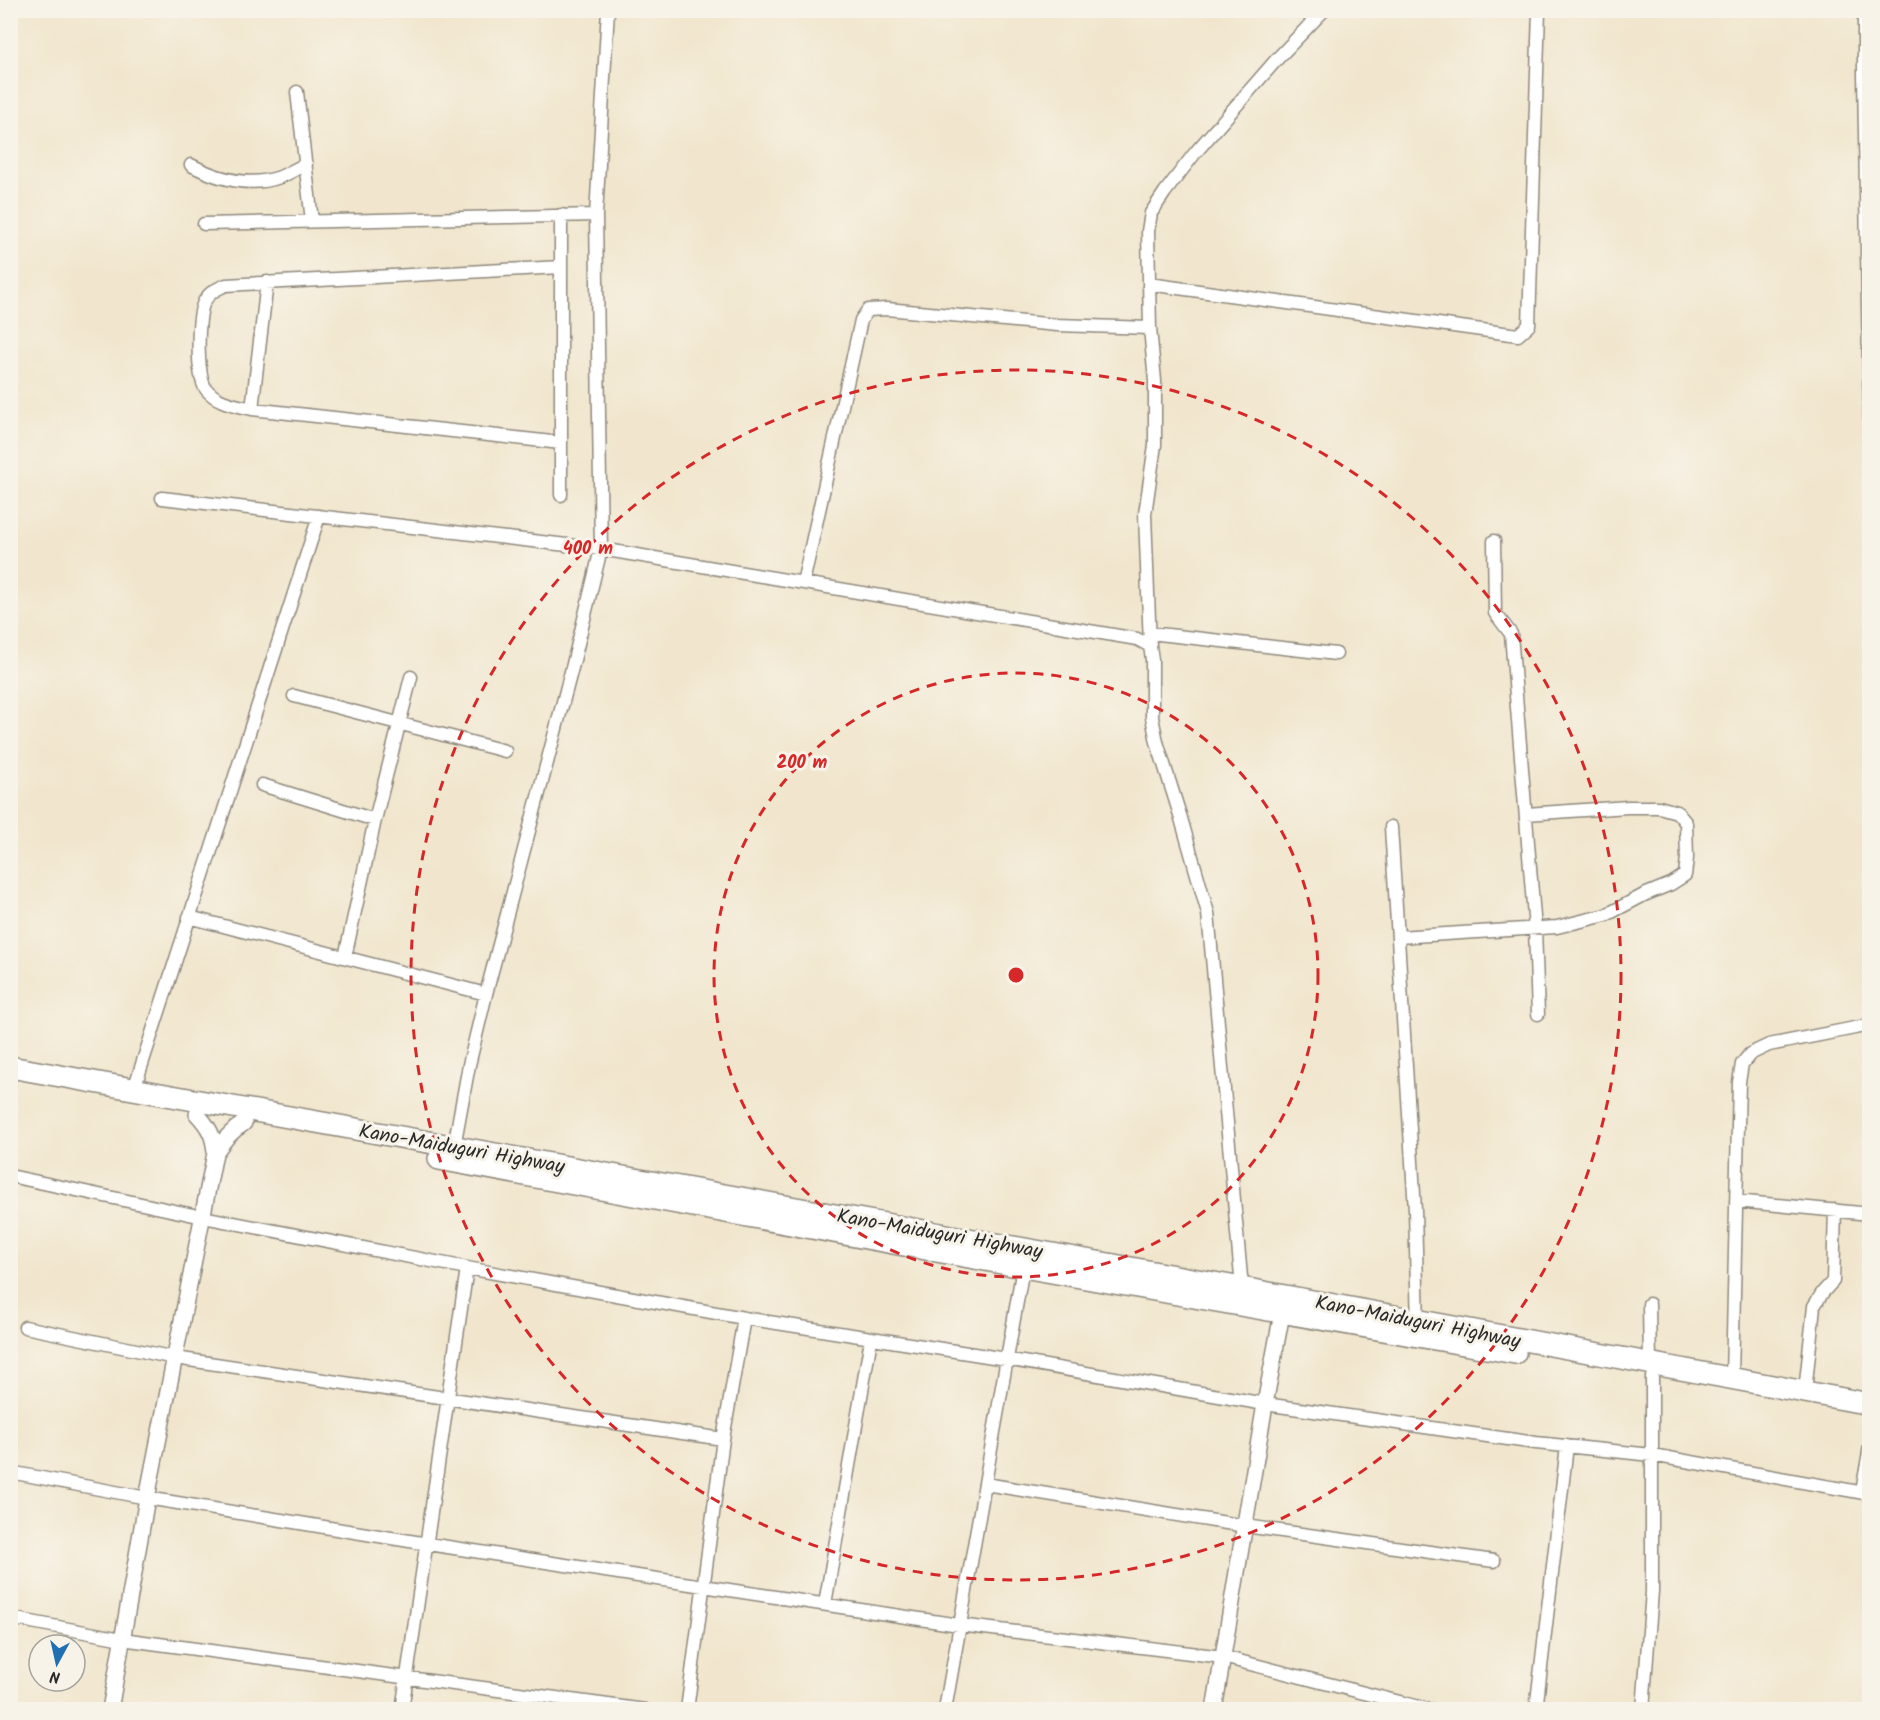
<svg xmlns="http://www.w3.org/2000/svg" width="1880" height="1720" font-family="Kalam,sans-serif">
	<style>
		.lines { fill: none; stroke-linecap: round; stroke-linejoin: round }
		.minor-casing { stroke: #8e887c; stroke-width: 15 }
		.tertiary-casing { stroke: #8e887c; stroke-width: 18 }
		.trunk-casing { stroke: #8e887c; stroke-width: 24 }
		.minor { stroke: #fff; stroke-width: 12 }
		.tertiary { stroke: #fff; stroke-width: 15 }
		.trunk { stroke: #fff; stroke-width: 21 }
		.ring { fill: none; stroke: #d62828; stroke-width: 3; stroke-dasharray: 10 8 }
		.labels { text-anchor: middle; stroke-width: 6; stroke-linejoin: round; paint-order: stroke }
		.street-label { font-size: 20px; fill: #2b2b2b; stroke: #f7f3e8 }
		.centre { fill: #d62828; stroke: #f7f3e8; stroke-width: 3 }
		.ring-label { font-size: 18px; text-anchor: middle; font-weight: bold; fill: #d62828; stroke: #f7f3e8; stroke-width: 6; stroke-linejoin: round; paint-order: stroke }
	</style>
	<rect width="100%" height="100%" fill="#f7f3e8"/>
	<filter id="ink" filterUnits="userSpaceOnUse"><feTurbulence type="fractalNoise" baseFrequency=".0167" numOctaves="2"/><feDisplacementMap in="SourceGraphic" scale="12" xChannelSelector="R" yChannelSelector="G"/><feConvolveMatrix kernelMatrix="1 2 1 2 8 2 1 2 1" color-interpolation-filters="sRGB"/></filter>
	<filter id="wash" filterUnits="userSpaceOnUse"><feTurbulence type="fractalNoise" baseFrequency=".008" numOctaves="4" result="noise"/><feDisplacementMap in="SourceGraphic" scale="24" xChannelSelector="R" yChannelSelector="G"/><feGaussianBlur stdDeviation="1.35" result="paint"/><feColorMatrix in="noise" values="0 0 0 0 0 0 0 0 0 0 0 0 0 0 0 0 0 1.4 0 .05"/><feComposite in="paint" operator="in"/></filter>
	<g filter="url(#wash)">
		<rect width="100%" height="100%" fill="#f1e6cd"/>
	</g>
	<g filter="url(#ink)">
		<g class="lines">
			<defs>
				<path id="minor" d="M1864,10v65h6
					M1864,75l6,348
					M297,92l15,129
					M191,165c27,14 58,23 89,12 8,-3 17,-9 26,-13
					M561,215v280
					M204,224l392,-9
					M561,267l-335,18c-9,4 -17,7 -22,17 -7,14 -8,74 2,87 11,14 30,16 46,20l309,34
					M1149,284l369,51 11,-10 10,-315
					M252,409l15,-127
					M162,498l439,51 536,90 13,7 2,14v57l5,25 23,73 28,98 34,375
					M1494,541l1,72 16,21 24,295 3,85
					M803,583l58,-263 7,-10 19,-1 170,16 93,3
					M1150,633l186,21
					M1150,646l-5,-132 10,-69v-64l-5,-53 -2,-97 3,-18 14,-21 30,-39 82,-94 47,-49
					M294,696l211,55
					M262,785l113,35
					M1391,827l24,383 3,116
					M189,917l297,77
					M1398,937l159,-10 49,-12 38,-20 27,-11 14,-9 2,-17 -1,-35 -9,-11 -18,-5h-31l-102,7
					M345,957l30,-137 36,-143
					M134,1089l185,-573
					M453,1152l16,-87 17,-71 87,-330 28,-115 -5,-334 12,-205
					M10,1176l193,41 264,51 277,50 262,41 259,45 271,39 116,12 218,39
					M1736,1201l134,13
					M1649,1304l1,59
					M25,1327l150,31 548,81
					M1732,1378l7,-296 3,-18 8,-10 19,-9 101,-20
					M1805,1392l9,-86 9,-14 10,-11 2,-71
					M10,1472l137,26 281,46 531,81 264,32 208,53
					M985,1484l260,42 249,35
					M1862,1492l8,-46
					M825,1604l46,-265
					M10,1618l112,21 523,71
					M402,1710l65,-442
					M687,1710l36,-271 21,-121
					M945,1710l79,-448
					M1536,1710l31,-264
					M1643,1710l9,-119v-214"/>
				<path id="tertiary" d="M215,1153c9,-13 16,-22 29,-30
					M110,1710l37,-212 68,-345c-1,-17 -6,-26 -18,-39
					M1214,1710l51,-306 17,-91"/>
				<path id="trunk" d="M10,1067l1232,221 628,116
					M439,1159l584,108 492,86"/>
			</defs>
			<!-- minor casing -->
			<use href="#minor" class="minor-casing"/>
			<!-- tertiary casing -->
			<use href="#tertiary" class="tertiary-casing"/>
			<!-- trunk casing -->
			<use href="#trunk" class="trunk-casing"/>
			<!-- minor -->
			<use href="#minor" class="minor"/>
			<!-- tertiary -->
			<use href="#tertiary" class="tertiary"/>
			<!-- trunk -->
			<use href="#trunk" class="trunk"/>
		</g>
	</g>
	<!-- distance rings -->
	<g class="ring">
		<circle cx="1016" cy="975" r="302"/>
		<circle cx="1016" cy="975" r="605"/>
	</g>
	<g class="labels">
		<!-- street labels -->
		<g class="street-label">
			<text transform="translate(462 1148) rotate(10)" y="7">Kano-Maiduguri Highway</text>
			<text transform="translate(940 1233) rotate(10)" y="7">Kano-Maiduguri Highway</text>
			<text transform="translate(1418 1321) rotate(11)" y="7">Kano-Maiduguri Highway</text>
		</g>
	</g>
	<circle cx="1016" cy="975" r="9" class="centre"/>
	<g class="ring-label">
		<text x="588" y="554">400 m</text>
		<text x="802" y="768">200 m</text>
	</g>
	<!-- margin -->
	<rect width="1880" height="1720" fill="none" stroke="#f7f3e8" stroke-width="36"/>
	<!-- north arrow -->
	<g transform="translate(57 1663) rotate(188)"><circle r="28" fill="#f7f3e8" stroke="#a5a39c" stroke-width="1.5"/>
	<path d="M0-4.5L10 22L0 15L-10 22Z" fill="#1f6fb2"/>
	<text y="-9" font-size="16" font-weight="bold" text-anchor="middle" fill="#2b2b2b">N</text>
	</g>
</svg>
